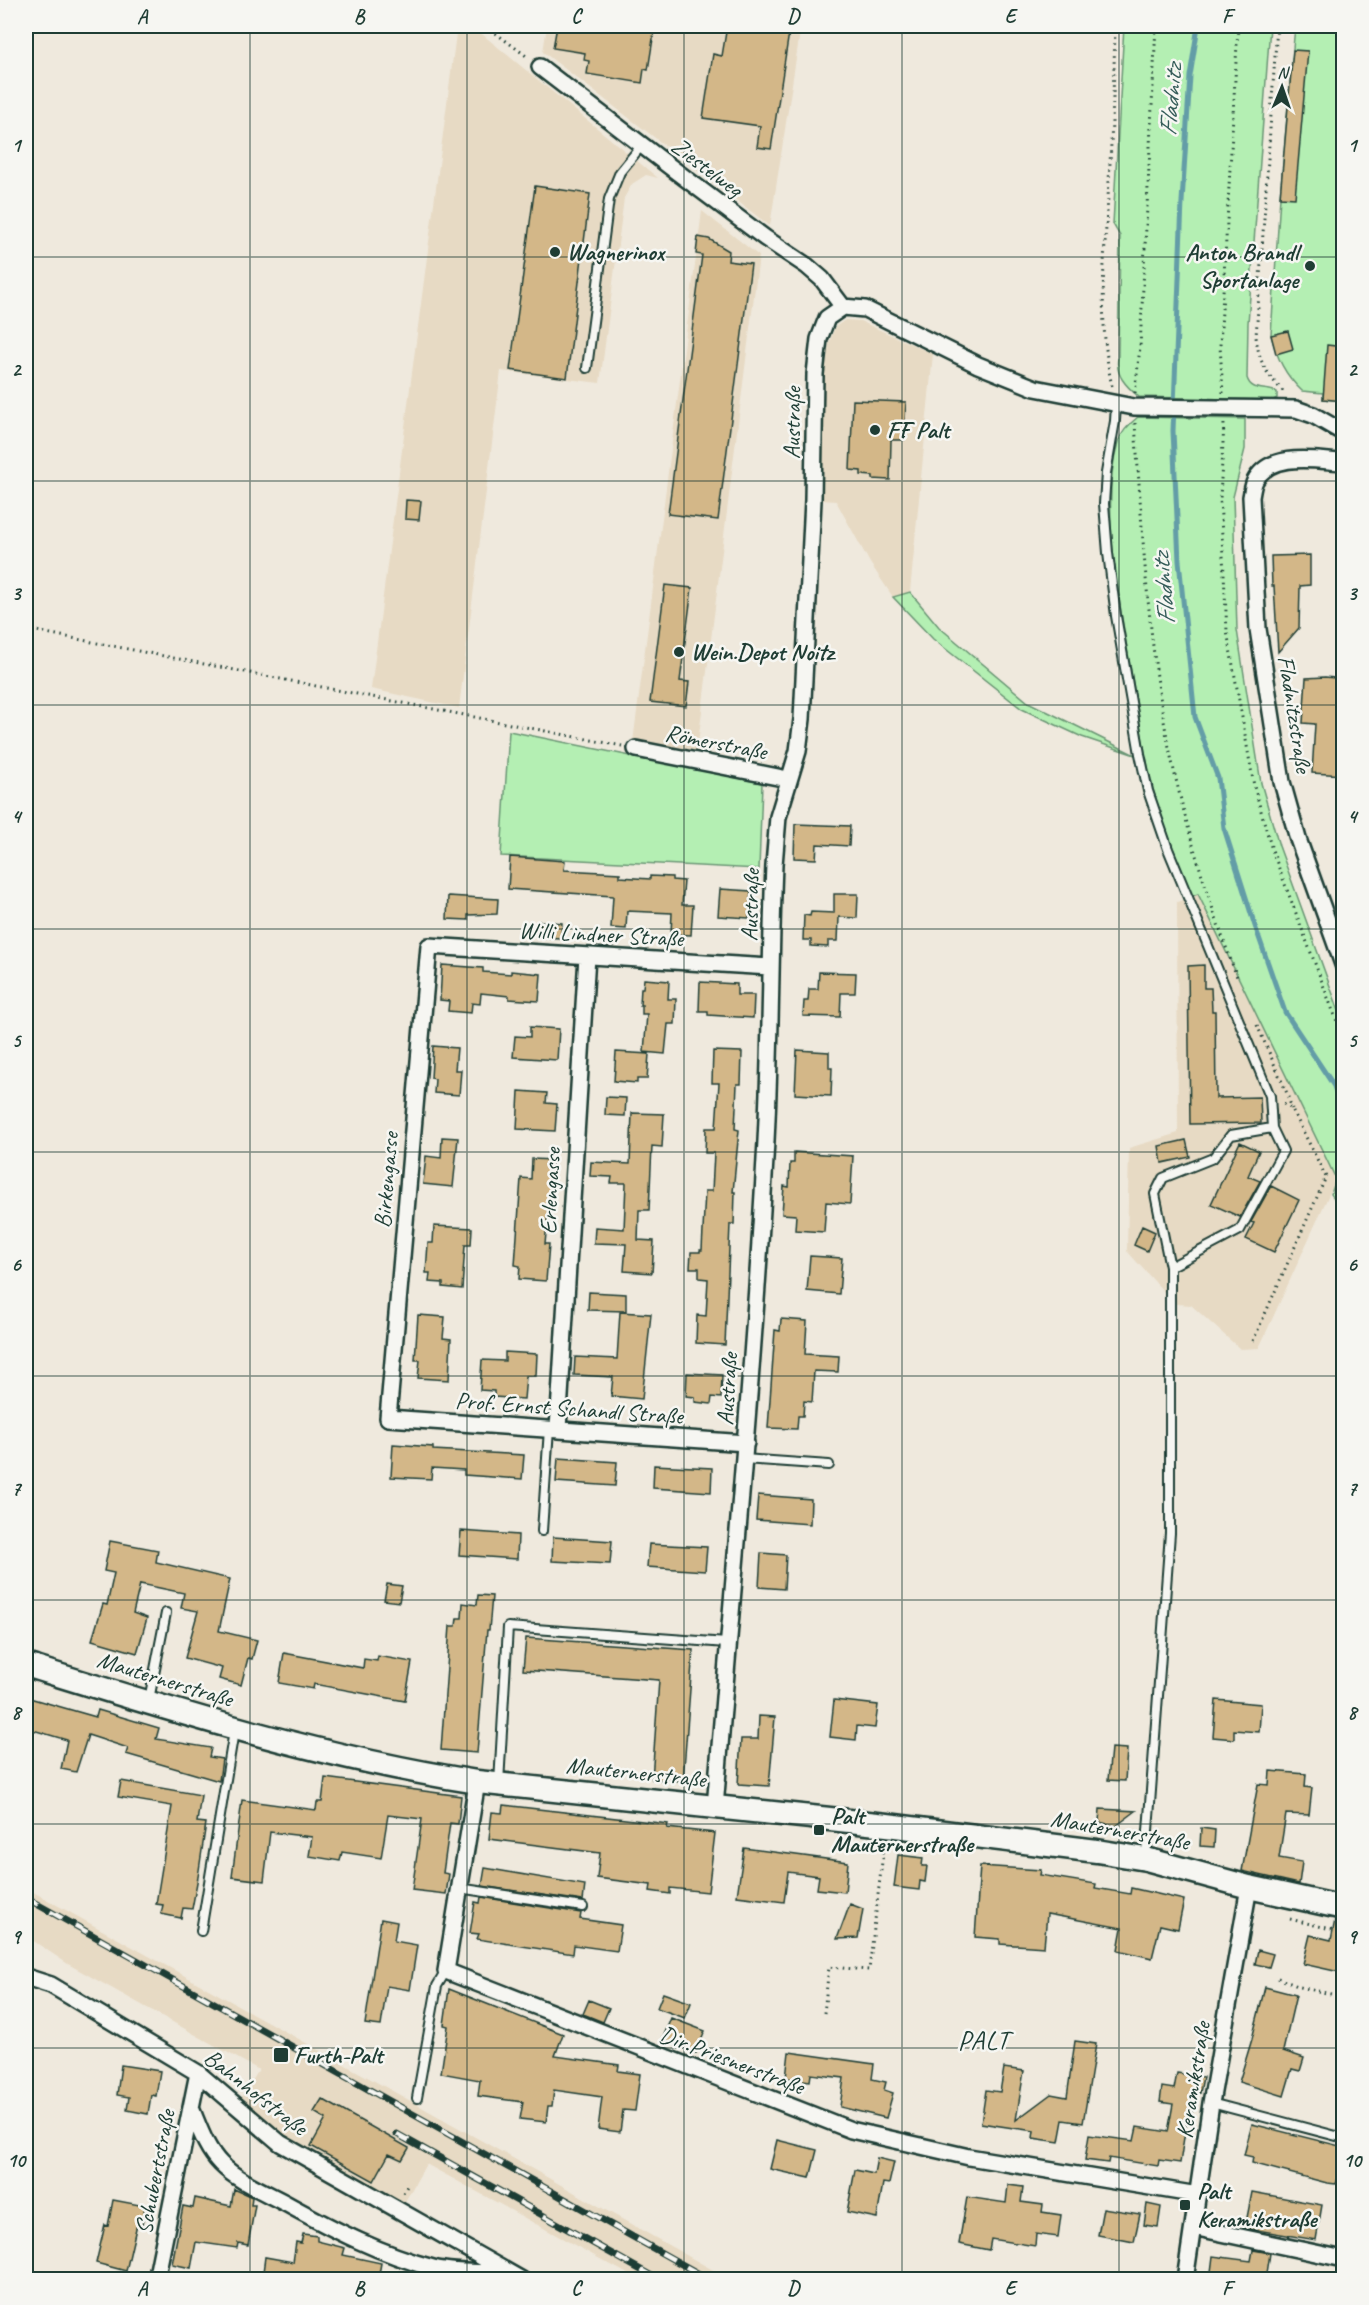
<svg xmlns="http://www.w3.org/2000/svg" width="1369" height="2305" font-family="Caveat,sans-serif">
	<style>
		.built { fill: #e7dac4 }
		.green { fill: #b4efb3; stroke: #6a9674; stroke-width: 1.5 }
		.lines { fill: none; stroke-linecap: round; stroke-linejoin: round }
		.stream { stroke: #649da7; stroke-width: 5 }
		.building { fill: #d3b788; stroke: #1f3d34; stroke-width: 1.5 }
		.lane-casing { stroke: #1f3d34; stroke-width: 12 }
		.street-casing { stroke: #1f3d34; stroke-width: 20 }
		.secondary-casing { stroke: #1f3d34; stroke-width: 27 }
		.path { stroke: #1f3d34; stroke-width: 3; stroke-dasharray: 1.5 4.5; stroke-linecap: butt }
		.lane { stroke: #f6f6f2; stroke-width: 8 }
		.street { stroke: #f6f6f2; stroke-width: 15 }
		.secondary { stroke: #f6f6f2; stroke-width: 22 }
		.rail-casing { stroke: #1f3d34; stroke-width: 7 }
		.rail { stroke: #f6f6f2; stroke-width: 4.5; stroke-dasharray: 14; stroke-linecap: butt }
		.grid { fill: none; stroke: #1f3d34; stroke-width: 1.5; stroke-opacity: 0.55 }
		.poi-dot { fill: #1f3d34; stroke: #f6f6f2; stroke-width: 2 }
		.labels { text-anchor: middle; stroke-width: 5; stroke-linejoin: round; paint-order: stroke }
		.street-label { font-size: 24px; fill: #1f3d34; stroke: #f6f6f2 }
		.poi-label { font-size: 24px; font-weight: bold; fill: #1f3d34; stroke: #f6f6f2; text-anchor: start }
		.water-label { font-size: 26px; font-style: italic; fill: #365d5a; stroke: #f6f6f2 }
		.quarter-label { font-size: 27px; letter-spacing: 1.5px; fill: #1f3d34; stroke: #f6f6f2 }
		.neatline { fill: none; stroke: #1f3d34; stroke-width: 2 }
		.grid-label { font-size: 20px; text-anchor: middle; font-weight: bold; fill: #1f3d34 }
	</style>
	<rect width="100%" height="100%" fill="#efe9dd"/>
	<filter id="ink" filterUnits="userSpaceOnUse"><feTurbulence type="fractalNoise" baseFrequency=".0167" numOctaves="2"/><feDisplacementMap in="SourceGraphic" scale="12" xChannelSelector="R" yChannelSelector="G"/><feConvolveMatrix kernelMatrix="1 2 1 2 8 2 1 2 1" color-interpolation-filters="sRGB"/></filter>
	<g filter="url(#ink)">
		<!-- built -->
		<path class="built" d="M457,26h15l186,152 -12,-3 -14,9 -8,14 -24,185 -99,-12 -42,337 -88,-19z
			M547,26h254l-31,200 -227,-174z
			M702,211l57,45 -62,495 -64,-9z
			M845,320l15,1 73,33 -23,238 -17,5 -23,-34 -34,-62 -14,-1 2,-125 5,-31 6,-17z
			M1198,894l138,285 -77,169 -19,1 -49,-44 -27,-2v-11l-37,-41 2,-103 49,-15 -1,-231z
			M26,1888l381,211 322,180h-92l-211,-115 -23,41 -115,-66 -47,-41 18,-28 -191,-106 -42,-28z"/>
		<!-- green -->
		<path class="green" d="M1124,26h146l-22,297 -1,55c4,14 18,9 30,14v6l-4,2 -134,-3c-13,-11 -24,-22 -21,-39l2,-122 -7,-12z
			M1295,26h48v375l-20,-2v-6l-21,-2c-17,-16 -25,-33 -31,-56l9,-138z
			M1138,417l107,2v30l-12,48 4,133 24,153 18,63 64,176v189l-12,-17 5,-15 -138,-285 -6,2c-14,-35 -29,-70 -39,-107 -9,-37 -15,-75 -21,-112 -11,-66 -33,-170 -14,-235 4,-11 11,-18 20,-25z
			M910,592l29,35 89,75 107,53 -53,-18 -60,-28 -89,-70 -40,-42z
			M509,731l253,52 -3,86 -258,-13z"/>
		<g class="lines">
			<!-- stream -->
			<path class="stream" d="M1198,26l-8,50 -8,126 -9,229 6,130 16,156 23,61 6,50 31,98 30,86 49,74 10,33"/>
		</g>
		<!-- building -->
		<path class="building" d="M557,26h98l-7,44 -4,-1 -2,14 -55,-9 2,-13 -5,-1 1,-7 -32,-5z
			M727,26h63l-19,123 -14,-2 3,-21 -57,-8 10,-64 9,2z
			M1293,50l15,1 -13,147 -15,-1z
			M535,186l55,8 -23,184 -57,-8z
			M698,237l11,2 20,12 -1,10 23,3 -33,256 -50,-6 34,-259 -6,-1z
			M1288,331l5,18 -17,5 -5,-19z
			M1327,345l17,2v54l-21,-2z
			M853,400l53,2 -2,38h-13l-1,40 -17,-1v-3l-12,-1v-4l-11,-1z
			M406,500l15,1 -2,19 -14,-1z
			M1310,555v30l-10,1 -1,42 -21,24 -4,-66h-2l-1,-30z
			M665,585l27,3 -12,93 9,1 -3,24 -36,-4z
			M1325,677l19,2 -3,64h3v32l-32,-2 3,-49 -12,-1 3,-45z
			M795,824l55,2 -1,20 -32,-2 -1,15 -22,-1z
			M510,857l55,4 -1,9 56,3v4l30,2v-3l22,1v3l12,1 -2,24h11l-2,30 -20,-1 1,-21 -45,-2 -1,18 -15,-1 2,-32 -105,-7z
			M720,889l31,2 -2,27 -31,-2z
			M834,894h24l-1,24 -18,-1 -1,24h-10v6l-17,-1v-6h-8l1,-25 6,1 1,-4 23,1z
			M448,896l50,3 -1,15 -29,1v5l-21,-1z
			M538,921l24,2 -1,15 -24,-1z
			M442,965l41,3v4l28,2v-3l30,3 -2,27 -30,-2v-3l-28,-3 -1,11 -8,-1 -1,10 -23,-2 1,-10 -9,-1z
			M1204,965v23h7l1,23h3l1,87 44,-1 1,26 -71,1 -2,-158z
			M819,972l37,1 -1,20h-14l-1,24 -37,-1 1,-15h4l1,-12h9z
			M644,979l25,2 -1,18h8l-1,25h-7l-3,30 -21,-2 3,-38h-5v-9h-2l1,-17h2z
			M700,982l37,2v11h17l-1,23 -45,-3v-4h-9z
			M530,1027l29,2 -2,31 -44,-3 2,-21 15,1z
			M433,1046l24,2 -2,22h6l-2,25 -25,-2 1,-14 -4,-1z
			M797,1050l32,2v16h3l-1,28 -36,-2z
			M713,1051l29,1 -1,32h-4l-2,45 4,1 -6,62h2l-1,32h-4l-5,121 -29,-2 1,-28 9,1 2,-37 -9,-1v-10h-9l1,-16h9v-2h2l3,-59h7l2,-38h-9l1,-25h10l3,-45h-7z
			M616,1052l33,2 -2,25h-10v4l-23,-2z
			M519,1091l28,2 -1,10 11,1 -2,27 -38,-2z
			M606,1097l20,1 -1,18 -20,-1z
			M632,1113l32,1 -2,33 -10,-1 -3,64h-10l-1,30 16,1 -2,32 -28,-2 2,-27 -32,-1 1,-16 29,2 2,-46h-15l1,-6 -22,-1 1,-14 39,2z
			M442,1137l16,1 -5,49 -30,-3 3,-28 15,2z
			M1186,1140l4,17 -28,6 -3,-17z
			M1240,1142l19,9 -11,25 12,5 -20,36 -29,-13z
			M794,1152l59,4 -3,48 -24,-2 -2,30 -29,-2 1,-15 -14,-1 2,-28 5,1 1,-24h4z
			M532,1159l21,1 -8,84h4l-3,37 -27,-2 1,-13 -5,-1 6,-87 10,1z
			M1271,1186l28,14 -25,52 -28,-13 8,-16 -3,-1z
			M434,1226l38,2 -1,17h-6l-3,44 -19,-2v-4l-14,-1 1,-9h-4l2,-30h5z
			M1142,1226l13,6 -8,19 -13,-6z
			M810,1256l32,2 -3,36 -32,-3z
			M589,1292l37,2v17l-38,-1z
			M620,1312l31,2 -9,85 -31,-3 2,-19 -39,-2 1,-18 42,2z
			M418,1315l27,2 -2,21 8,1 -2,41 -31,-2 2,-18h-5z
			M781,1319l26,2 -2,33 34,2 -1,16 -24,-1 -2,31 -8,-1 -1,15h-5l-1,13 -29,-1 7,-98 5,1z
			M505,1352l32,2 -1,22h-10l-2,23 -30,-2v-6l-14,-1 2,-30 23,1z
			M687,1373l35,2 -1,23 -9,-1 -1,7 -16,-2v-5l-9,-1z
			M393,1444l40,3v3l91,5 -2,24 -58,-4v-5l-32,-2 -1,11 -40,-2z
			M558,1458l59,4 -2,24 -59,-4z
			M654,1465l58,3 -1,24 -58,-4z
			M758,1495l53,4 -1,25 -54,-4z
			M461,1531l57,4 -1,24 -58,-4z
			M553,1537l59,4 -2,23 -58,-3z
			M110,1541l48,9 -2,12 74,17 -11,52 38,9 -5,19 -4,-1 -7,27 -22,-6 3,-11 -37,-10 13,-47 -17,-3 3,-15 -44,-9 -7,29 14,5 -10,35 -45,-13 11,-36 4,1 7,-32 -10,-2z
			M649,1544l58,3 -2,24 -58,-4z
			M761,1553l25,2 -2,34 -25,-2z
			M387,1584l15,2 -3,16 -15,-2z
			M478,1595l14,1 -3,34h-2l-10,123 -36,-3 9,-124h6l1,-8h5l1,-15 14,2z
			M526,1638l167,12 -10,131 -31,-2 7,-99 -136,-10z
			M284,1653l79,15 1,-9 13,2 1,-5 34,6 -7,39 -91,-17 -1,5 -34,-6z
			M26,1697l70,20 2,-7 61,18 -3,11 55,9 -2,9 13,2 -3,22 -93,-27 2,-6 -40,-13 -12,37 -15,-3 6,-29 -41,-12z
			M834,1700l44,5 -3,23 -18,-2 -1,14 -26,-3z
			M1216,1700l45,4 -2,28 -25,-2v9l-21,-2z
			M759,1716l16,1 -6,69 -31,-2 3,-45h17z
			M1111,1748l16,1 -2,32 -17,-1z
			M1270,1771l36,3 -1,13 7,1 -3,27 -23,-1 -7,44 23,4 -3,22 -57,-13 16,-87 11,1z
			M325,1778l136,18 -3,28 -8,-1 -7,50 6,1 -3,20 -34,-4 10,-71 -34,-4 -7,43 -39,-6 -2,9 -31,-5 3,-19 -42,-5 -6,49 -32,-4 10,-77 74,10 1,-8h5z
			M121,1781l80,14 -4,27 9,1 -8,54 -6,32 -9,-1 -2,10 -20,-4 2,-9 -7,-1 16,-98 -54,-9z
			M503,1805l165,19 -1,4 48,5 -7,59 -38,-4v6l-20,-3 1,-6 -54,-7 3,-25 -111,-14 3,-27 10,1z
			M1100,1809l36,2 -20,15 -17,-4z
			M1201,1828l14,2 -1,17 -14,-1z
			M744,1848l104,14 -3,30 -28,-3 2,-13 -31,-4 -4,30 -47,-6z
			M898,1855l25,3 -1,8h5l-2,16 -5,-1 -1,9 -25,-3z
			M980,1866l61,4 -1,5 56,9 -1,4 35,6 1,-6 53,12 -6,29 -18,-4 -8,33 -34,-8 4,-22 -75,-14 -3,33 -44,-3v-5l-25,-2z
			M485,1868l100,17 -2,16 -101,-15z
			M481,1897l100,16 -1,6 41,6 -4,26 -43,-6 -1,9 -96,-15 2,-5 -9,-1 5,-31 5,1z
			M850,1904l13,5 -5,29 -21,1z
			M381,1919l16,3 -3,19 23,4 -7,45 -23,-4 -6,40 -16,-2z
			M1335,1920l9,1v52l-41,-9 7,-29 21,5z
			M1258,1950l15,4 -4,13 -14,-3z
			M1265,1987l31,8 -13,56 21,7 -4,13 -8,-2 -8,27 -45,-14 13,-43z
			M449,1989l114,45 -8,22 64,9 -1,6 22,3 -5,37 -12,-1 -3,22 -22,-3 4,-32 -48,-7 -2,16h-4l-2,16 -26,-3 3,-17 -45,-6 2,-16 -39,-7 7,-47 -4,-1z
			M663,1993l28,10 -6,15 -28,-10z
			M589,2000l20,8 -6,14 -20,-8z
			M671,2018l34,13 -9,22 -34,-13z
			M1075,2041l21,3 -13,79 -20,-3 -4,22 -26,-4 1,-7 -53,-8 5,-33 14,2 4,-24 20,3 -8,49 35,-26 16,3z
			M789,2052l85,12 -2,15 14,3 -2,8 9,3 -7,25 -46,-11 4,-29 -33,-4 -1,7 -24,-3z
			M121,2065l39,6 -4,25 -5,-1 -3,19 -21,-4 2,-13 -12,-2z
			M1177,2073l26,4 -3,16 -5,-1 -3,20h-4l-8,51 -21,-3 -1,6 -49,-8 -1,5 -23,-3 4,-25 45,6 3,-14 31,5 5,-28 -13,-2 2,-15 12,2z
			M322,2099l87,49 -7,12 -13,-6 -15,27 -63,-35 15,-27 -12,-7z
			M1252,2124l92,23v33l-6,-2 -2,6 -9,-1 -75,-20 1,-6 -9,-2z
			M777,2140l40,10 -7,28 -40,-9z
			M877,2158l17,4 -5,22 -6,-1 -6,35 -30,-6 8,-42 19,4z
			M1008,2185l15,2 -2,15 22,3 -1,7 19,3 -3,22 -22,-3 -1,12 -44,-7 -2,11 -30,-6 8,-47 39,6z
			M234,2189l18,8 -1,8h4l-7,40 -10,-2 -1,5 -41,-6 -5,26 -19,-4 11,-58 10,2 2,-10 36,8z
			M1252,2192l70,13 -6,35 -71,-12z
			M113,2200l32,6 -3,19 -5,-1 -11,47 -30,-8 9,-38 3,1z
			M1147,2204l14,3 -3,20 -14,-2z
			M1103,2208l37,6 -6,28 -36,-7z
			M303,2234l14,2v5l28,7 -2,7 38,8 -3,17h-116l3,-23 28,5 3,-20 5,1z
			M1253,2250l17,3 -4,27h-56l3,-24 38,5z"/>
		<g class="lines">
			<defs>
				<path id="lane" d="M587,368l22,-169 11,-27 22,-27
					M1116,405l-1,16 -9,52 -2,31 4,49 8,63 24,138 8,37 20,58 102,247 2,32 11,23 -43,79 -70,37v266l-24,325
					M1170,1267l-15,-73 8,-16 50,-20 18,-23 41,-7
					M744,1459l85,6
					M542,1531l7,-102
					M149,1700l17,-87
					M499,1783l9,-156 219,16
					M459,1888l124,19
					M201,1931l33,-200
					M417,2098l20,-112 9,-15
					M1211,2103l133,35"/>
				<path id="street" d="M540,67l137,105 88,66 42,28 15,13 21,28
					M1344,462c-27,-1 -71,-11 -88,17 -3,4 -4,13 -5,18l7,132 24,153 16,57 46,128
					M636,749l152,30
					M558,1429l29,-473
					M746,1443l-358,-25 41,-472 341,21
					M477,1782l-31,189 405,159 118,27 229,38
					M715,1808c17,-216 38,-432 50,-649 6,-98 5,-196 9,-294l4,-48 20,-66 4,-32 11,-219 2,-126 4,-35 8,-21 16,-11 22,2 113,56 57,23 99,19 162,2 17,6 31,18
					M26,1977l25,8 147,88 82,70 242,137
					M191,2108c8,19 15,41 30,56 18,18 44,28 66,40 47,26 94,50 146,64 24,6 49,4 73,5
					M1193,2227l151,32
					M156,2280l42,-207
					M1185,2280l26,-177 38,-216"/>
				<path id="secondary" d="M26,1665c148,46 297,93 451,117l410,43 210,26 49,8 103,28 95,21"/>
			</defs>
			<!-- lane casing -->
			<use href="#lane" class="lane-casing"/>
			<!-- street casing -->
			<use href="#street" class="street-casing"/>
			<!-- secondary casing -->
			<use href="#secondary" class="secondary-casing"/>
			<!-- path -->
			<path class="path" d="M486,26l43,32
				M1277,26l-21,311c3,25 10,37 28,55
				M1112,386c-15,-68 -7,-136 -3,-205 3,-52 5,-104 6,-155
				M1135,393l5,-46 16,-321
				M1223,393l-3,-47 18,-320
				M1135,423c7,103 12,207 31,309 16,84 41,165 71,245
				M1224,424l-4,74 7,133 27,155 18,64 72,190
				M26,629l596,117
				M1257,1025l29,66 6,18
				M1253,1341l73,-164 -34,-68 -10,-6
				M1290,1919l49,12
				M1278,1978l22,9 44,10
				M824,2013l5,-46 40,3 15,-125
				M403,2193l5,-9"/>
			<!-- lane -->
			<use href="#lane" class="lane"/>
			<!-- street -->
			<use href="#street" class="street"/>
			<!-- secondary -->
			<use href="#secondary" class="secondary"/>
			<defs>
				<path id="rail" d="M26,1898l684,382
					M397,2134l262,146"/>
			</defs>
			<!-- rail casing -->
			<use href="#rail" class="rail-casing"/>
			<!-- rail -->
			<use href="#rail" class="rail"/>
		</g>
	</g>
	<!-- grid -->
	<path class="grid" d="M250,26v2254M467,26v2254M684,26v2254M902,26v2254M1119,26v2254M26,257h1318M26,481h1318M26,705h1318M26,929h1318M26,1152h1318M26,1376h1318M26,1600h1318M26,1824h1318M26,2048h1318"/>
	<!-- markers -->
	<g class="poi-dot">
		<circle cx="555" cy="252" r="6"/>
		<circle cx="1310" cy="266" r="6"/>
		<circle cx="875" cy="430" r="6"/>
		<circle cx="679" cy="652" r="6"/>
		<rect x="813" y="1824" width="12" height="12" rx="3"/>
		<rect x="273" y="2047" width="16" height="16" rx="3"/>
		<rect x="1179" y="2199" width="12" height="12" rx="3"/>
	</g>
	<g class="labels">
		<!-- street labels -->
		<g class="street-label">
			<text transform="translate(707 167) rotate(37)" y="8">Ziestelweg</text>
			<text transform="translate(792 423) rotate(-89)" y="8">Austraße</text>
			<text transform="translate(1295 714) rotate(81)" y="8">Fladnitzstraße</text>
			<text transform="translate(716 742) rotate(11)" y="8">Römerstraße</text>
			<text transform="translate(750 905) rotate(-88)" y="8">Austraße</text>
			<text transform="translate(601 934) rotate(3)" y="8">Willi Lindner Straße</text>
			<text transform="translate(386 1180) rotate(-85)" y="8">Birkengasse</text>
			<text transform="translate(550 1191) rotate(-87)" y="8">Erlengasse</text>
			<text transform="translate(727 1389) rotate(-86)" y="8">Austraße</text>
			<text transform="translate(569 1408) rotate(4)" y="8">Prof. Ernst Schandl Straße</text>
			<text transform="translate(165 1679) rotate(17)" y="8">Mauternerstraße</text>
			<text transform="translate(636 1772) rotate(6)" y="8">Mauternerstraße</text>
			<text transform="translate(1120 1830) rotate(10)" y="8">Mauternerstraße</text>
			<text transform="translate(732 2060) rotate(21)" y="8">Dir.Priesnerstraße</text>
			<text transform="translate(1193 2080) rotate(-81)" y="8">Keramikstraße</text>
			<text transform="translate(256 2092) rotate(38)" y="8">Bahnhofstraße</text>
			<text transform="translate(155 2172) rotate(-79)" y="8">Schubertstraße</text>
		</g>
		<!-- poi labels -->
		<g class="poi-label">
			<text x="567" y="260">Wagnerinox</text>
			<text x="1298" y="260" text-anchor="end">Anton Brandl<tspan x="1298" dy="28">Sportanlage</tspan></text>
			<text x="887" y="438">FF Palt</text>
			<text x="691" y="660">Wein.Depot Noitz</text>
			<text x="831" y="1824">Palt<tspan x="831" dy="28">Mauternerstraße</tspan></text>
			<text x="294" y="2063">Furth-Palt</text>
			<text x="1197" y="2199">Palt<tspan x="1197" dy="28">Keramikstraße</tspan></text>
		</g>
		<!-- water labels -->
		<g class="water-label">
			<text transform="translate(1170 100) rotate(-85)" y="9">Fladnitz</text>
			<text transform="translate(1163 589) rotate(-95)" y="9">Fladnitz</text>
		</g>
		<!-- quarter labels -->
		<g class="quarter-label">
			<text x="984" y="2049">PALT</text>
		</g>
	</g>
	<!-- margin -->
	<rect width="1369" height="2305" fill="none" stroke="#f6f6f2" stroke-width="66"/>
	<!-- north arrow -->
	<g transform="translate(1282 87) rotate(2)" stroke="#f6f6f2" stroke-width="4.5" paint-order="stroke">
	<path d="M0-4.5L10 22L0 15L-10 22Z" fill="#1f3d34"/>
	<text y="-9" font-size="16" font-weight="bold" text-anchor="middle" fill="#1f3d34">N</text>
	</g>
	<rect x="33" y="33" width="1303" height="2239" class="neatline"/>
	<g class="grid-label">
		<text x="142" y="23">A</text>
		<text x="359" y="23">B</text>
		<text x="576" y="23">C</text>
		<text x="793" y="23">D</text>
		<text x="1010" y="23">E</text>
		<text x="1227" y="23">F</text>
		<text x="16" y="152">1</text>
		<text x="1352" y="152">1</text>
		<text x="16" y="376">2</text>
		<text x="1352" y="376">2</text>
		<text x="16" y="600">3</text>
		<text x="1352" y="600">3</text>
		<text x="16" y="823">4</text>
		<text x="1352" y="823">4</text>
		<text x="16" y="1047">5</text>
		<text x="1352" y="1047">5</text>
		<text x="16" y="1271">6</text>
		<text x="1352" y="1271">6</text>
		<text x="16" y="1495">7</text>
		<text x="1352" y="1495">7</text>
		<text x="16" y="1719">8</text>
		<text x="1352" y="1719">8</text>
		<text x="16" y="1943">9</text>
		<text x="1352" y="1943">9</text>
		<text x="16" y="2167">10</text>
		<text x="1352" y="2167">10</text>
		<text x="142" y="2295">A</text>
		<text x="359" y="2295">B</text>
		<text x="576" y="2295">C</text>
		<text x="793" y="2295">D</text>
		<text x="1010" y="2295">E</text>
		<text x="1227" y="2295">F</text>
	</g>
</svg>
